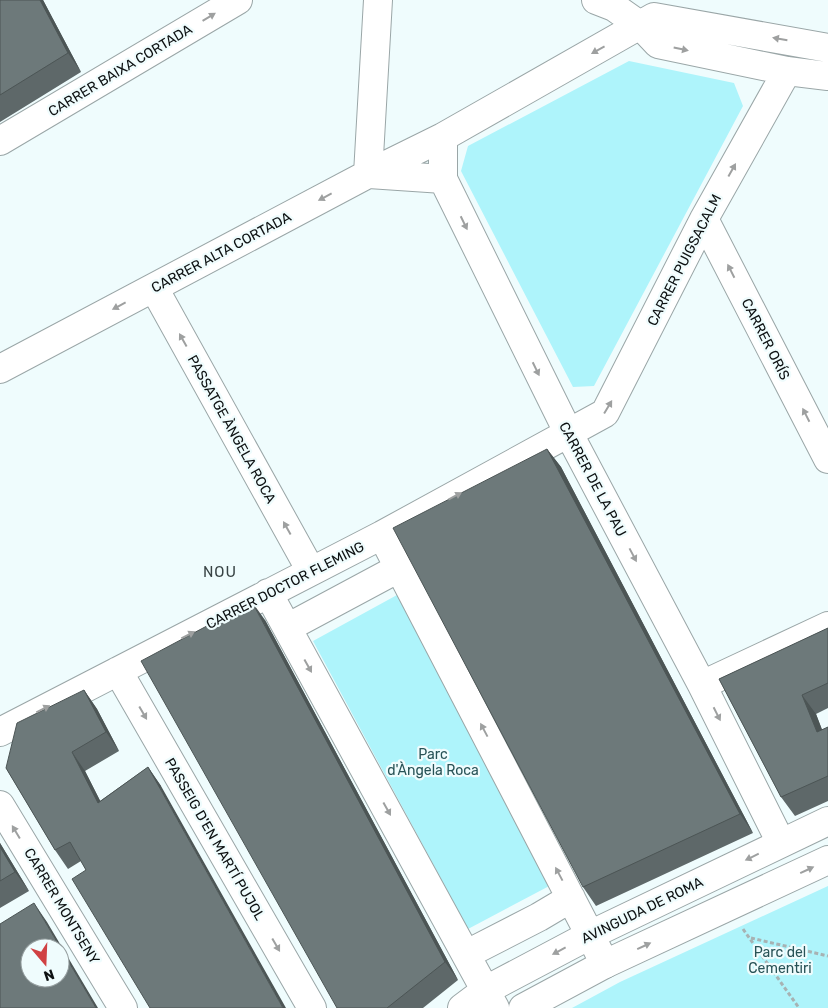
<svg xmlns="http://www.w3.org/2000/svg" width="828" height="1008" font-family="Rubik,sans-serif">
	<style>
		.green { fill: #aef4fb }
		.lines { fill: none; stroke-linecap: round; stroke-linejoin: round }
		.street-casing { stroke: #9aa6a7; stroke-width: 30 }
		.secondary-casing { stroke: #9aa6a7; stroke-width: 30 }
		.path { stroke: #a7b2b3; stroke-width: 3; stroke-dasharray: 4 2.5; stroke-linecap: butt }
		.street { stroke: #fff; stroke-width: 28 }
		.secondary { stroke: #fff; stroke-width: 28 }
		.wall { fill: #5e6869 }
		.shaded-wall { fill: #4c5555 }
		.building { fill: #6d797a; stroke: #4c5555; fill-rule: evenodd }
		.oneway { fill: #9ea0a0 }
		.labels { text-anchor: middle; stroke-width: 4.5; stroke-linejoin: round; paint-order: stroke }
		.street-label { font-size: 14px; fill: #0d1112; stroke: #effcfd }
		.park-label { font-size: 14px; fill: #285357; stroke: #effcfd }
		.neighbourhood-label { font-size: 15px; letter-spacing: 1px; fill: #384344; stroke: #effcfd }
	</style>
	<rect width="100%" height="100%" fill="#effcfd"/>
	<!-- green -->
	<path class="green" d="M629,61l105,22 9,23 -149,280 -21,1 -112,-216 7,-25z
		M397,595l156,289 -85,45 -155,-288z
		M828,886v122h-256l48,-26z"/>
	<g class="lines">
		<defs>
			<path id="street" d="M596,0l18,7 27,19 17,18 129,27 41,5
				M0,141l238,-141
				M368,174l10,-174
				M369,174l74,5
				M704,219l124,240
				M154,288l157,283
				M0,369l368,-195 75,-37
				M382,535l223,429
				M268,593l227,415
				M287,628l112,-60
				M118,671l194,337
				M702,685l126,-59
				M0,732l382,-197 223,-122 99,-194 83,-148
				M0,805l123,203
				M781,843l-79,-158 -133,-251 -126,-255v-42l211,-120 174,31
				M467,954l72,-37 32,-19"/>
			<path id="secondary" d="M462,1008l24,-18 104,-55 238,-114
				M523,1008l82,-44 223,-104"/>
		</defs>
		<!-- street casing -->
		<use href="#street" class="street-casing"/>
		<!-- secondary casing -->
		<use href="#secondary" class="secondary-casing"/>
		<!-- path -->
		<path class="path" d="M743,929l56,79
			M751,938l77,18"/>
		<!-- street -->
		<use href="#street" class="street"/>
		<!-- secondary -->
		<use href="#secondary" class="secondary"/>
	</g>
	<!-- wall -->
	<path class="wall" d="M0,0h43l38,72 -81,50z
		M547,449l14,18 192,366 -157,73 -13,-19z
		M265,620l193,360 -35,28h-86z
		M828,628v80l-12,6 6,16 6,-3v74l-33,15 -14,-19 -62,-118z
		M84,690l13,19 22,42 -34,20 15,30 48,-34 13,19 -75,84 -5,-9 -13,8 -13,-19 -49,-82z
		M0,843l29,48 -29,17z"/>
	<!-- shaded-wall -->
	<path class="shaded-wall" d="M40,0h3l38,72 -13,-19z
		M547,449l14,18 192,366 -13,-19z
		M252,602l13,18 193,360 -13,-18z
		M84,690l13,19 22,42 -13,-19z
		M802,695l14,19 12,31 -11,-13z
		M72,752l13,19 26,51 -13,-19z
		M148,767l13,19 125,222h-3z
		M0,843l29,48 -14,-19 -15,-25z
		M34,903l13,19 51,86h-2z"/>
	<!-- building -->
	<path class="building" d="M0,0h40l28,53 -68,42z
		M547,449l193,365 -157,73 -190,-359z
		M252,602l193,360 -58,46h-50l-196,-347z
		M828,628v55l-26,12 15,37 11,-5v49l-47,21 -62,-118z
		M84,690l22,42 -34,20 26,51 50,-36 135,241h-133l-78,-129 14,-9 -16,-28 -15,8 -49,-82 11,-45z
		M0,847l15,25 -15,9z
		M34,903l62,105h-96v-84zM30,948h30v30h-30z"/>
	<!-- one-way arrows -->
	<defs><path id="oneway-solid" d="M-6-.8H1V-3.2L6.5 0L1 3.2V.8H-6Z" transform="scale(1.25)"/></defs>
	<g class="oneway">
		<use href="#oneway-solid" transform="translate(209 17) rotate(-31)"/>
		<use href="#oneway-solid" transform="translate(780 39) rotate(-170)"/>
		<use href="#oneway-solid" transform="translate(681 49) rotate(12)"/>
		<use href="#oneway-solid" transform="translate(598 50) rotate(151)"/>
		<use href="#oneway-solid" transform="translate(732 170) rotate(-61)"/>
		<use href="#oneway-solid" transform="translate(325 197) rotate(152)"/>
		<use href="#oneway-solid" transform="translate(464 223) rotate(64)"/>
		<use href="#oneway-solid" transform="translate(731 271) rotate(-117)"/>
		<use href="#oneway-solid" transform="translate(119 306) rotate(152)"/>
		<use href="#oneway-solid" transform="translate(183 340) rotate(-119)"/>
		<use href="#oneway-solid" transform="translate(536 369) rotate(64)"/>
		<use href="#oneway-solid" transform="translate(608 407) rotate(-59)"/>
		<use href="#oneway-solid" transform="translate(806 415) rotate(-117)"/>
		<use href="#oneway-solid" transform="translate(455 496) rotate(-28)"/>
		<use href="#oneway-solid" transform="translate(287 528) rotate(-119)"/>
		<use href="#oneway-solid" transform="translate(633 555) rotate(62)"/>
		<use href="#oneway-solid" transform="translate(188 635) rotate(-27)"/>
		<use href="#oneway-solid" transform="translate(308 666) rotate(61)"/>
		<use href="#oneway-solid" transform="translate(43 709) rotate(-27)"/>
		<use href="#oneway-solid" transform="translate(143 713) rotate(60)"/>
		<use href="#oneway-solid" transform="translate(717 714) rotate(63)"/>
		<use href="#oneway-solid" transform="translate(484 730) rotate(-118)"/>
		<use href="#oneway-solid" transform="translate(387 809) rotate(61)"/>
		<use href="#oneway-solid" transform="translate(16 832) rotate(-121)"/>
		<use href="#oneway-solid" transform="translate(752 857) rotate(154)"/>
		<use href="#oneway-solid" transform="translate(807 870) rotate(-25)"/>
		<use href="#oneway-solid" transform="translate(559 874) rotate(-118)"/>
		<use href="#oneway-solid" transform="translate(276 945) rotate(60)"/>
		<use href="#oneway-solid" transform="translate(644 946) rotate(-25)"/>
		<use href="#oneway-solid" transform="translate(559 951) rotate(152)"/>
	</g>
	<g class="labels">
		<!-- street labels -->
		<g class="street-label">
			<text transform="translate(120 70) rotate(-31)" y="5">CARRER BAIXA CORTADA</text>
			<text transform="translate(221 252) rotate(-28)" y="5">CARRER ALTA CORTADA</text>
			<text transform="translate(684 260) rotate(-63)" y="5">CARRER PUIGSACALM</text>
			<text transform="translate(766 339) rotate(63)" y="5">CARRER ORÍS</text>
			<text transform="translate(232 429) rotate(61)" y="5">PASSATGE ÀNGELA ROCA</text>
			<text transform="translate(593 479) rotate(62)" y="5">CARRER DE LA PAU</text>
			<text transform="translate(285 585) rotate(-27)" y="5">CARRER DOCTOR FLEMING</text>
			<text transform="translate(215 839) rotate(60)" y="5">PASSEIG D'EN MARTÍ PUJOL</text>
			<text transform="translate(62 906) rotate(59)" y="5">CARRER MONTSENY</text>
			<text transform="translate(642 910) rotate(-26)" y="5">AVINGUDA DE ROMA</text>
		</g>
		<!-- park labels -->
		<g class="park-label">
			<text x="433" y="759">Parc<tspan x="433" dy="16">d'Àngela Roca</tspan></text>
			<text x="780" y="957">Parc del<tspan x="780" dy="16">Cementiri</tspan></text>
		</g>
		<!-- neighbourhood labels -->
		<g class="neighbourhood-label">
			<text x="220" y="577">NOU</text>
		</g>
	</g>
	<!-- north arrow -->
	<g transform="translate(45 963) rotate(161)"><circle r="24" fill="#effcfd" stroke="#959e9f"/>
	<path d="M0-4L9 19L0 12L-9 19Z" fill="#d04143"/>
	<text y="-8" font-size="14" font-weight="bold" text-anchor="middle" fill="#0d1112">N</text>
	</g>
</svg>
